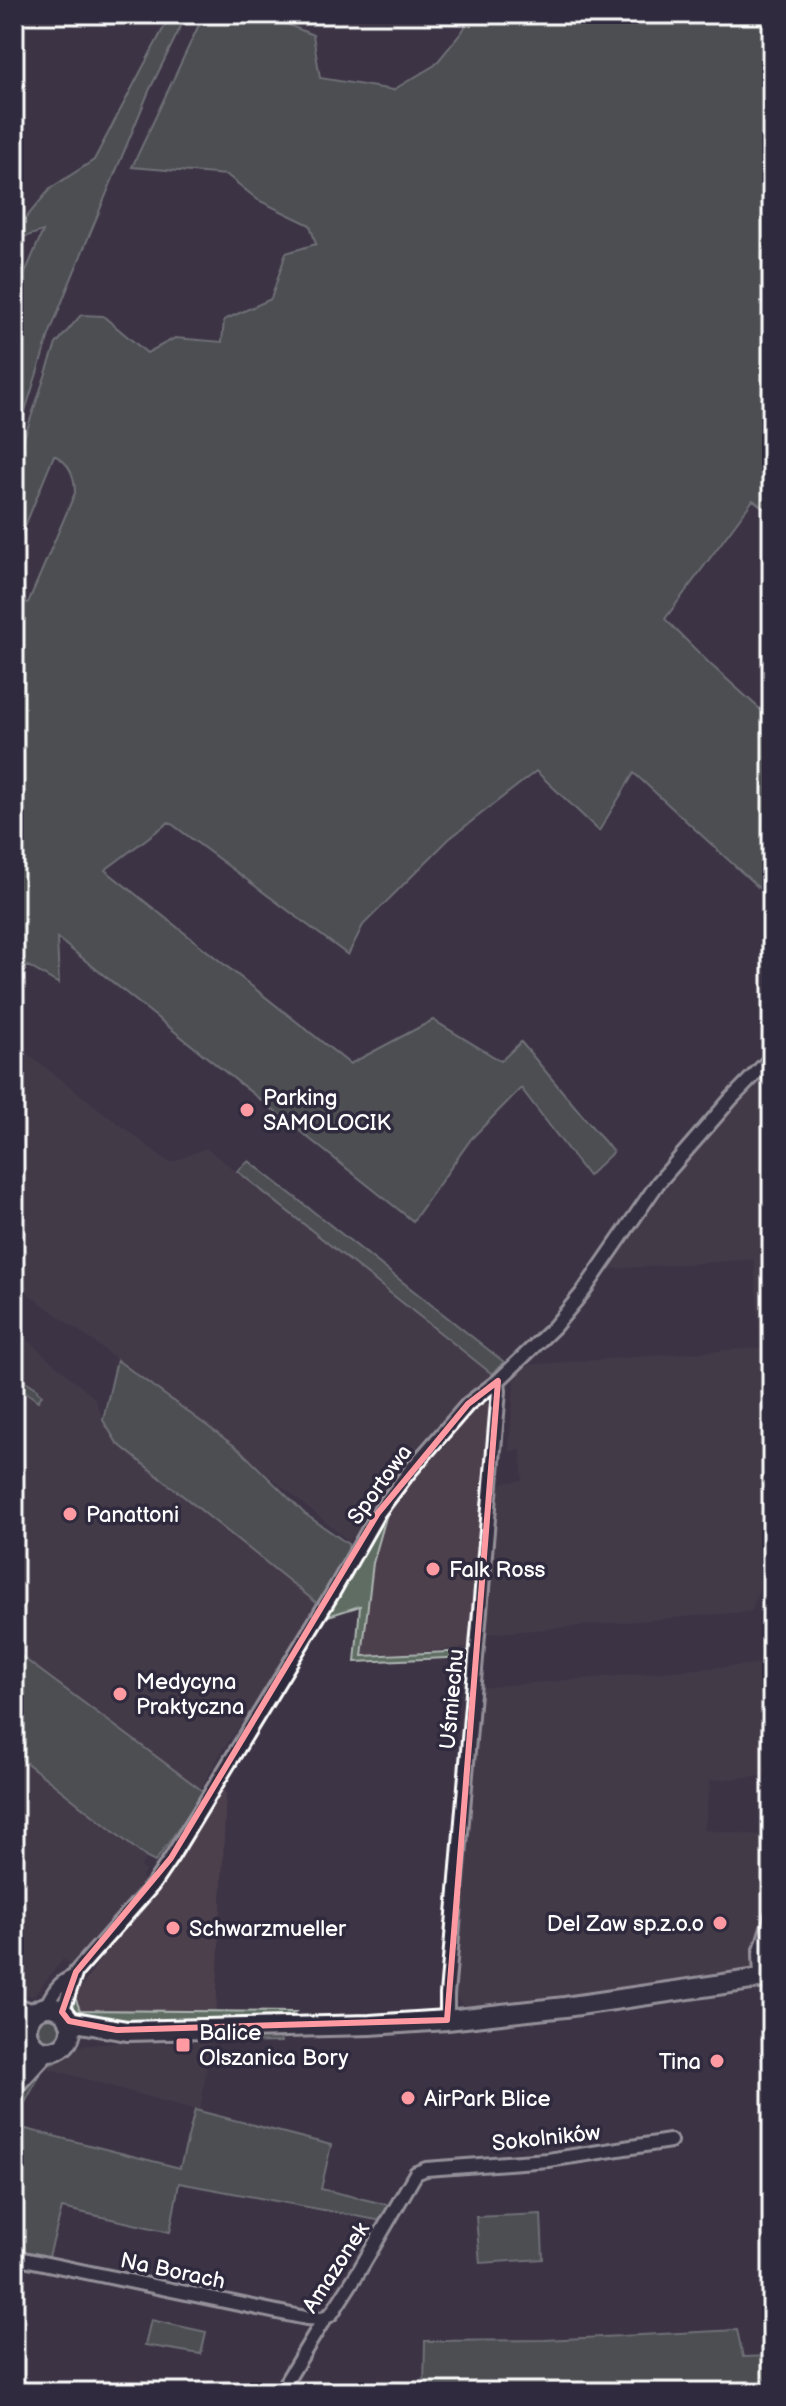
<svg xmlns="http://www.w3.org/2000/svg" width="786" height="2406" font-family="'Balsamiq Sans',sans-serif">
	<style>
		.built { fill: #4e414e }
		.green { fill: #5e6d64; stroke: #aeb6b2; stroke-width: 2 }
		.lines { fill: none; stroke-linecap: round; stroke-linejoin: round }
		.minor-casing { stroke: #fff; stroke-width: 18 }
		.tertiary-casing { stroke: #fff; stroke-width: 22 }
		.secondary-casing { stroke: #fff; stroke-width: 24 }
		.minor { stroke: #2f2a3d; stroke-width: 12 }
		.tertiary { stroke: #2f2a3d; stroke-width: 16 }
		.secondary { stroke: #2f2a3d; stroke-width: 18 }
		.marked { fill: none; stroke: #ff9aa2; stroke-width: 6; stroke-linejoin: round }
		.poi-dot { fill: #ff9aa2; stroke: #2f2a3d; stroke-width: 3 }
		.labels { text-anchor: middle; stroke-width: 7; stroke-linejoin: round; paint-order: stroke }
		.poi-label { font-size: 22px; fill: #fff; stroke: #2f2a3d; text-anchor: start }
		.street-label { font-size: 22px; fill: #fff; stroke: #2f2a3d }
	</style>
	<rect width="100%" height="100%" fill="#3d3445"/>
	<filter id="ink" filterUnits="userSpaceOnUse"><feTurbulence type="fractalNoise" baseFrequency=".0125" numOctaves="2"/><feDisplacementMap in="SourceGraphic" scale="16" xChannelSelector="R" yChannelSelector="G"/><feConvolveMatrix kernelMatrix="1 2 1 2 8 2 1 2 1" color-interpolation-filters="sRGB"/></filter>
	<g filter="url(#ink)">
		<!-- built -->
		<path class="built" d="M14,1044l154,118h6l32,-14 286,226 -82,83 -61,84 -138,-113 -197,-145z
			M772,1063v487l-21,61 -268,23 11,-149 29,-5 -2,-30 -12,1 7,-85 245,-18 -7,-89 -149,10 128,-167z
			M14,1329l81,70 8,21 14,23 201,161 -46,76 -50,70 -22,39 -186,-138z
			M478,1403h15l-23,245 -108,8 11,-93 17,-60 36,-41 17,-13 11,-15 -1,-6z
			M772,1663v112l-62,5 -6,50 63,6 5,-7v70l-22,72 -276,38 -11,-4 -11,-12 27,-305z
			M14,1753l133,105 -7,9 5,5 -4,5 4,3 -70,87 -12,-8 -30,37 -19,-5z
			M218,1790l8,1 -10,221 -137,-2 -4,-13 28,-42 47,-54z
			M136,2041l41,4 33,-4 -10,70 -156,-44 19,-8 16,-13z"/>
		<!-- green -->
		<path class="green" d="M171,14h16l-38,77 -82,198 -18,46 -35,111v-85l8,-21 -8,-6v-35l29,-68 -29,9v-8l37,-44 43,-28z
			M204,14h58l51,21 7,43 73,12 42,-25 27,-33 10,-18h300v500l-19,-14 -88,119 45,45 62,56v180l-138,-127 -35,58 -63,-60 -87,68 -86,86 -15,30 -179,-133 -64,48 245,194 83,-44 68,41 20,-19 92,110 -25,24 -67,-88 -50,51 -58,82 -356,-283 2,46 -31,-18 -14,8v-375l14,4 47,-110c0,-16 -6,-31 -21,-38l-40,98v-60l6,-43 36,-106 25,-29 22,1 44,37 28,-15 47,4 2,-22 47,-21 15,-46 30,-9 -6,-19 -52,-25 -31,-25 -95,-8z
			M249,1161l255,201 -12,12 -255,-203z
			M117,1360l123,90 65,64 43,30v9l-30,51 -201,-161 -14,-23z
			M14,1374l24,15 -1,2 5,4 -4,6 -24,-18z
			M390,1503l-17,60 -11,93 108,-5v6l-115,5 5,-56 -35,11z
			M14,1651l190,141 -49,70 -8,-4 -133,-105z
			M75,1997l5,13 215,2 -9,6 -177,2 -26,-3 -7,-4 -3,-9z
			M33 2030a16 16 0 1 1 32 0a16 16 0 1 1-32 0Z
			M279,2034l2,8 -43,1v-8z
			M63,2059l-19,8 -30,56v-22l7,-12 26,-27z
			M195,2110l136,35 -10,44 71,17 -10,15 -203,-38 -9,49 -108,-24 -14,52 -34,-7v-127l166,42z
			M541,2214l2,45 -63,4 -4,-46z
			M151,2320l55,12 -5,22 -56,-9z
			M737,2330l6,27 29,-1v36h-348l1,-51 120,-1z"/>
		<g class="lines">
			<defs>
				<path id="minor" d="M761,1979l-1,-26 12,-38
					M45,2008c7,-13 13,-26 28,-31
					M62,2012l14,-40 76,-86 19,-28 161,-264 46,-81 31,-41 59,-68 30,-23 56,-54 29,-35 75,-109 73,-84 41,-42
					M447,2020v-25l52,-604 -1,-10
					M14,2257l292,61 18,1
					M280,2392l44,-73 8,-6 27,-42 57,-98 10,-4 122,-9 122,-19"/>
				<path id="tertiary" d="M14,2073l17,-31
					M14,2087l33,-36"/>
				<path id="secondary" d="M14,2007l19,7
					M27 2029a22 22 0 1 1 44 0a22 22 0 1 1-44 0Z
					M69,2021l58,10 243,-6 77,-5 118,-13 207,-30"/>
			</defs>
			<!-- minor casing -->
			<use href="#minor" class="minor-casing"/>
			<!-- tertiary casing -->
			<use href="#tertiary" class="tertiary-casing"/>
			<!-- secondary casing -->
			<use href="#secondary" class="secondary-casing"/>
			<!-- minor -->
			<use href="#minor" class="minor"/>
			<!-- tertiary -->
			<use href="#tertiary" class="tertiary"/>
			<!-- secondary -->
			<use href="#secondary" class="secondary"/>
		</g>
	</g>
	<!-- marked area -->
	<path d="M0 0H786V2406H0ZM498,1381l-51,639 -330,10 -48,-9 -7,-9 14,-40 95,-114 207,-345 90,-109z" fill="#3d3445" fill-opacity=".55" fill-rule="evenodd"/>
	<path class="marked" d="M498,1381l-51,639 -330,10 -48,-9 -7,-9 14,-40 95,-114 207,-345 90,-109z"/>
	<!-- markers -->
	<g class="poi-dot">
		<circle cx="247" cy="1110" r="8"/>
		<circle cx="70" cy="1514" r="8"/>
		<circle cx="433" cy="1569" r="8"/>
		<circle cx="120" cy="1694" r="8"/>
		<circle cx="720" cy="1923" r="8"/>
		<circle cx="173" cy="1928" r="8"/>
		<rect x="175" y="2037" width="16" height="16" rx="4"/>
		<circle cx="717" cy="2061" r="8"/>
		<circle cx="408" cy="2098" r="8"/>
	</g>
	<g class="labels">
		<!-- poi labels -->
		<g class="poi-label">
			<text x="263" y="1105">Parking<tspan x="263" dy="25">SAMOLOCIK</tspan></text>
			<text x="86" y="1522">Panattoni</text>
			<text x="449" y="1577">Falk Ross</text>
			<text x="136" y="1689">Medycyna<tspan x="136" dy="25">Praktyczna</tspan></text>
			<text x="704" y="1931" text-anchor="end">Del Zaw sp.z.o.o</text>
			<text x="189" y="1936">Schwarzmueller</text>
			<text x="199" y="2040">Balice<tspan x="199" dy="25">Olszanica Bory</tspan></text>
			<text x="701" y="2069" text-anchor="end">Tina</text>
			<text x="424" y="2106">AirPark Blice</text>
		</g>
		<!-- street labels -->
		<g class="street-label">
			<text transform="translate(379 1484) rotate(-54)" y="8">Sportowa</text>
			<text transform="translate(451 1699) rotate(-85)" y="8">Uśmiechu</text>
			<text transform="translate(546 2137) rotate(-6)" y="8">Sokolników</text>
			<text transform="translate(335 2267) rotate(-57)" y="8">Amazonek</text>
			<text transform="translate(173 2270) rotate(12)" y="8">Na Borach</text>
		</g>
	</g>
	<!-- margin -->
	<rect width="786" height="2406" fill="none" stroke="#2f2a3d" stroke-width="48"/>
	<rect x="24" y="24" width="738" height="2358" fill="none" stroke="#fff" stroke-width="3" filter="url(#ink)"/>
</svg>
